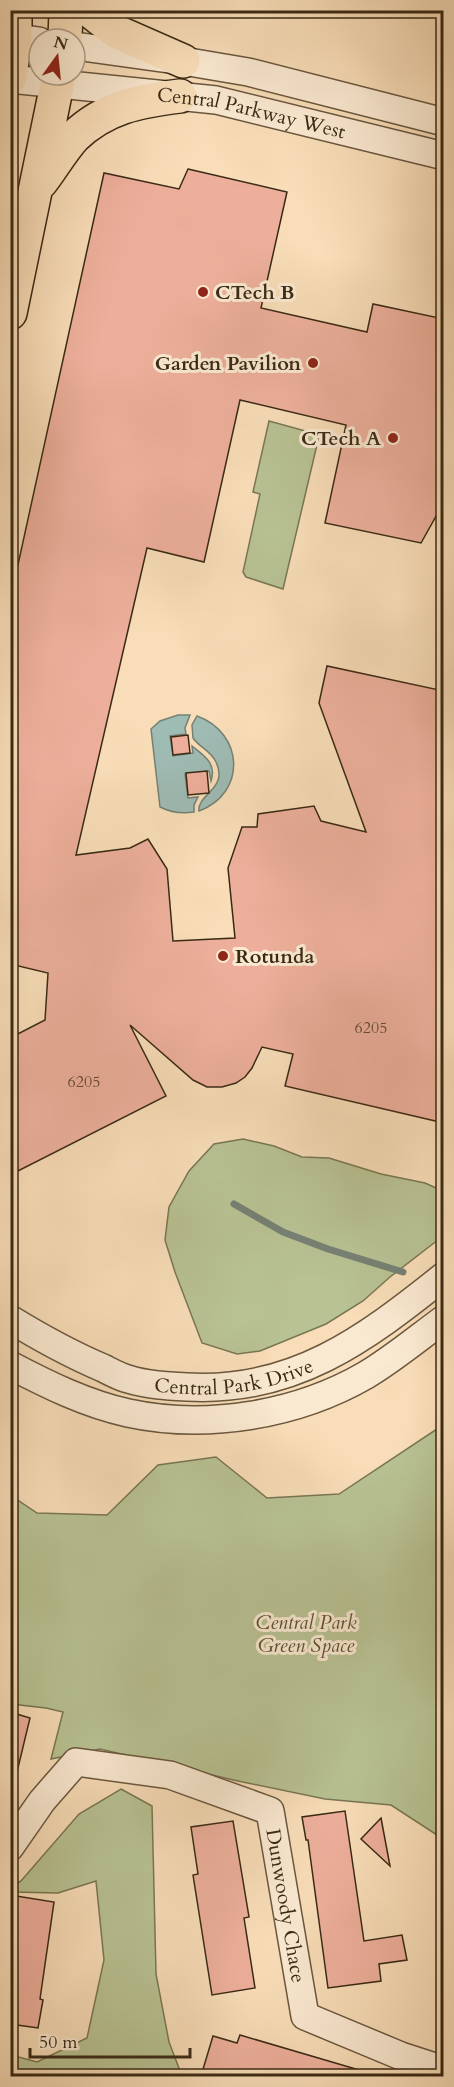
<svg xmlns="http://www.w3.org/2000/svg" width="454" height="2087" font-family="Cardo,serif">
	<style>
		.green { fill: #b8c293; stroke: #797654; stroke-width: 1.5 }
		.water { fill: #9ebbb4; stroke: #768174; stroke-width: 1.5 }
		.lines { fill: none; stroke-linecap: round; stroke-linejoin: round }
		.stream { stroke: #768174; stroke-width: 7 }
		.building { fill: #edaf9b; stroke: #3a2a15; stroke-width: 1.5 }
		.minor-casing { stroke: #6a573e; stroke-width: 30 }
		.major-casing { stroke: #3a2a15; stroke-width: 36 }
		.minor { stroke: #fae9d1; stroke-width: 27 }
		.major { stroke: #f8ddb8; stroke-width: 33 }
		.poi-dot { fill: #8f2418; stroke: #fae9d1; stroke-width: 2 }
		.labels { text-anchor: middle; stroke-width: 6; stroke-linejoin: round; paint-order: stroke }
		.number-label { font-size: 16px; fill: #674b36 }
		.street-label { font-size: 20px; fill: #3a2a15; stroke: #fae9d1 }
		.poi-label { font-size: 20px; font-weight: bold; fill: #3a2a15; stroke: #fae9d1; text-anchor: start }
		.park-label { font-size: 20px; font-style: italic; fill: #5a5034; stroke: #fae9d1 }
	</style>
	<rect width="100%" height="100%" fill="#f8ddb8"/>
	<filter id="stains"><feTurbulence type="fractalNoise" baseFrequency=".00333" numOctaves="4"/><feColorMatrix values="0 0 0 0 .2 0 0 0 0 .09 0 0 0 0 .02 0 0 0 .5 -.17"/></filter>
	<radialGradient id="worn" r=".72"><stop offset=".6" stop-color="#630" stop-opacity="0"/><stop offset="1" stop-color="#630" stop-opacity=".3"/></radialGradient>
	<!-- green -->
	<path class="green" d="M269,421l40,11 2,-2 9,2 -37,157 -37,-12 -3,-5 17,-78 -7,-2z
		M243,1139l31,7 28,11 27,1 52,16 44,9 18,8v45l-53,41 -27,24 -37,23 -66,27 -23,3 -35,-11 -27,-71 -10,-32 4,-33 20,-36 25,-27z
		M443,1425v411l-6,-1 -46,-30 -66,-6 -87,-18 -138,-32 -49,10 12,-47 -17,-4 -35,-4 -1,-209 27,18 70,2 51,-50 58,-8 51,41 72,-4z
		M121,1789l31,17 4,168 13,68 13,34h-171v-21l26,7 50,-24 17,-78 -8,-79 -38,12 -47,-1v-5l10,-6 58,-67z"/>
	<!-- water -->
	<path class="water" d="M178,715h12l-5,13 1,6 -16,2 3,20 20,-3 -1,-7c12,10 25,17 19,35l-2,-10 -24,3 3,24 10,-1 -4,8v7c-12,2 -22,1 -34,-5l-9,-78 9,-8z
		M197,716c47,17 50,77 2,95 -2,-17 30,-22 17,-49 -5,-11 -17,-15 -23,-24l-1,-13z"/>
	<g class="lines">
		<!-- stream -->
		<path class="stream" d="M234,1204l49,28 45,17 75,23"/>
	</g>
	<!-- building -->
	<path class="building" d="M188,169l99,23 -26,116 106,24 6,-28 71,15v183l-23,41 -96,-20 21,-98 -106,-25 -36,162 -57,-14 -71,307 54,-7 18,-9 19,30 6,72 62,-3 -7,-70 14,-41h15l1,-13 56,-8 7,15 45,11 -47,-129 8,-37 117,25v432l-159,-37 8,-32 -31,-7 -10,21 -7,9 -9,6 -14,4h-15l-14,-7 -63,-55 36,71 -156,79v-137l35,-18 3,-47 -38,-9v-363l94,-428 75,16z
		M188,735l2,18 -17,2 -2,-18z
		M207,771l2,22 -21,2 -2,-22z
		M10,1712l20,6 -13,54 -7,-1z
		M345,1811l19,130 38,-6 5,25 -28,4 2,17 -53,7 -20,-148h-2l-4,-23z
		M381,1818l9,48 -29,-27z
		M233,1821l16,96 -5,1 11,70 -43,7 -19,-120 5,-1 -7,-47z
		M10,1895l44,7 -14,97 3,1 -5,28 -28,-4z
		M240,2035l126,37 -1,4h-164l12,-40 24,7z"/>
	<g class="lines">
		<defs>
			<g id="minor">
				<path d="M10,37l29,4"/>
				<path d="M75,46l108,15 65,11 196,50"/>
				<path id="s1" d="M10,79l206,21 228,56"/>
				<path id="s2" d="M10,1319c31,19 60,35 93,49 8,4 17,9 25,11 19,6 39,7 59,8 106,6 177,-47 257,-111"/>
				<path d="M10,1365c38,20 77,39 118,48 79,17 169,2 238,-38 27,-16 52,-37 78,-56"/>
				<path id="s3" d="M10,1847l32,-46 34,-39 94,13 100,36 35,205 96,40 43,14"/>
			</g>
			<path id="major" d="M89,10l28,22 66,29
				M65,39l1,-29
				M10,77l5,-39v-28
				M41,182c11,-14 21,-32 33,-45 31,-30 65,-36 106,-41
				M10,313l49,-238"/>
		</defs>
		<!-- minor casing -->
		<use href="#minor" class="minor-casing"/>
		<!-- major casing -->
		<use href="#major" class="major-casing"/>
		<!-- minor -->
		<use href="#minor" class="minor"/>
		<!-- major -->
		<use href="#major" class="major"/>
	</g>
	<!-- markers -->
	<g class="poi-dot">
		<circle cx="203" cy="292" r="6"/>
		<circle cx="313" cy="363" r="6"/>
		<circle cx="393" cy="438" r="6"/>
		<circle cx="223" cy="956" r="6"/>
	</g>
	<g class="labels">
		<!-- number labels -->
		<g class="number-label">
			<text x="371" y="1033">6205</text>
			<text x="84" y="1087">6205</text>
		</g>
		<!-- street labels -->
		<g class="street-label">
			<text dy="7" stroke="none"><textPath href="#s1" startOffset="244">Central Parkway West</textPath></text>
			<text dy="7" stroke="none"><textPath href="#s2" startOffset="240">Central Park Drive</textPath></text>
			<text dy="7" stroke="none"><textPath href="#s3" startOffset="405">Dunwoody Chace</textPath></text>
		</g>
		<!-- poi labels -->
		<g class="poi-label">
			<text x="215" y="299">CTech B</text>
			<text x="301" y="370" text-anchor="end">Garden Pavilion</text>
			<text x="381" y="445" text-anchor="end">CTech A</text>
			<text x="235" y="963">Rotunda</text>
		</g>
		<!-- park labels -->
		<g class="park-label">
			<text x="306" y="1629">Central Park<tspan x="306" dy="23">Green Space</tspan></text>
		</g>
	</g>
	<!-- margin -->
	<rect width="454" height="2087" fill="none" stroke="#f8ddb8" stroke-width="36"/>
	<rect x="12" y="12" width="430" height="2063" fill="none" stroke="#3a2a15" stroke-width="3"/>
	<rect x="18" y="18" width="418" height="2051" fill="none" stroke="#3a2a15" stroke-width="1.5"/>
	<!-- north arrow -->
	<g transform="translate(57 57) rotate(15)"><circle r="28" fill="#fae9d1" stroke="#ad9d86" stroke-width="1.5"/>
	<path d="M0-4.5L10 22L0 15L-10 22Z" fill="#8f2418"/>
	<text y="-9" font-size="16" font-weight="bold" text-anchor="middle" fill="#3a2a15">N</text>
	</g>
	<!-- scale -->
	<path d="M30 2048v9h160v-9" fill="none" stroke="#3a2a15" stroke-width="3"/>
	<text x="39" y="2048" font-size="18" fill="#3a2a15" stroke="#fae9d1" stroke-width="4.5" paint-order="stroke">50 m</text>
	<rect width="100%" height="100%" filter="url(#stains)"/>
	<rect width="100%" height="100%" fill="url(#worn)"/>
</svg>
